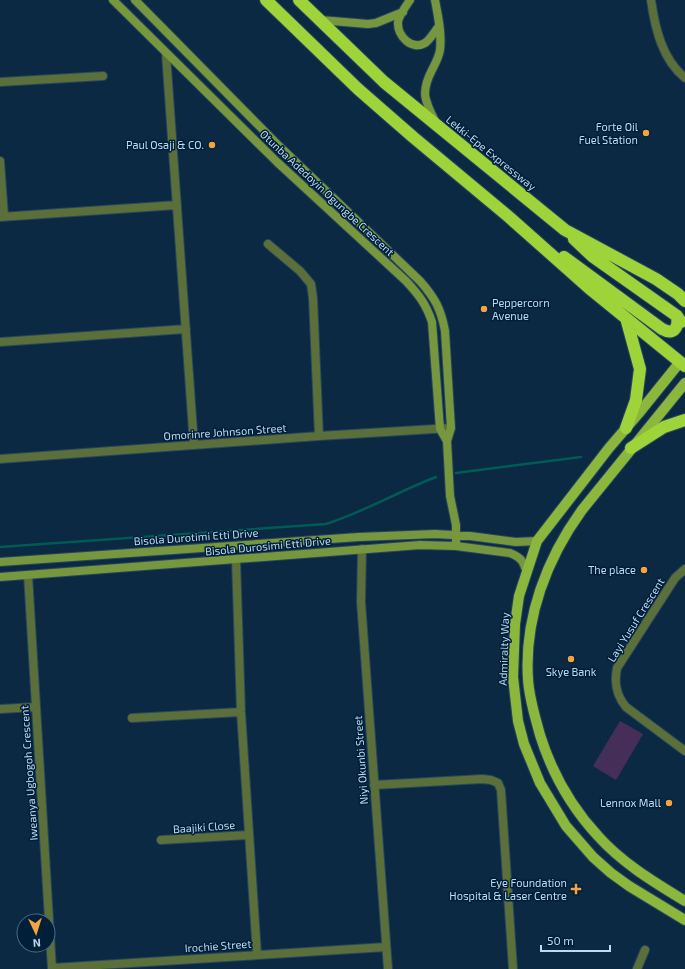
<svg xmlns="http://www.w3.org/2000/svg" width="685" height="969" font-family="'Exo 2',sans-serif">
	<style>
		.green { fill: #452f59 }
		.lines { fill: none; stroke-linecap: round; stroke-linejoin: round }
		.stream { stroke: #005b54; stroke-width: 2.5 }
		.street-casing { stroke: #28455f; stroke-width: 10 }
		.secondary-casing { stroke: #28455f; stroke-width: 10 }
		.primary-casing { stroke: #28455f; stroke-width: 12 }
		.highway-casing { stroke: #28455f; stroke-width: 14 }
		.street { stroke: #5a6f39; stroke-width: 8 }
		.secondary { stroke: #76973d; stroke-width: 8 }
		.primary { stroke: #8cb73d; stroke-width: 10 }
		.highway { stroke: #9fd33a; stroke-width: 12 }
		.poi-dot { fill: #f4a344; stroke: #011f37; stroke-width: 1.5 }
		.labels { text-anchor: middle; stroke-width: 3; stroke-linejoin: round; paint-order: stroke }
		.poi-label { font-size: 11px; fill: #bedbf6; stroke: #011f37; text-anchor: end }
		.street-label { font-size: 11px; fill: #bedbf6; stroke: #011f37 }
	</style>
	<rect width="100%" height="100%" fill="#0b2942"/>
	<!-- green -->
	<path class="green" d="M620,721l23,13 -27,46 -23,-14z"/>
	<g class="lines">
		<!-- stream -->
		<path class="stream" d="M456,473l125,-16
			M0,547l326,-23c38,-12 73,-33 110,-47"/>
		<defs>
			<path id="street" d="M651,0c4,28 11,59 34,78
				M166,54l28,391
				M0,82l103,-6
				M0,161l4,55
				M0,217l177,-12
				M268,244l32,27 11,13 2,14 6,138
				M0,342l186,-13
				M0,459l319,-23 132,-8
				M362,549l-1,53 27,367
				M236,560l5,152 16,242
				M685,569l-10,9 -58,90c-3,15 -1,27 9,39l59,44
				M28,575l24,394
				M0,709l36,-2
				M132,718l109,-6
				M374,785l108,-6 9,1 7,3 3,7 12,179
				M161,840l87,-5
				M52,968l334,-21
				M637,969l8,-19"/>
			<path id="secondary" d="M113,0l164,162 129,119c13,14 20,23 26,41l8,107 7,12
				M135,0l143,145 142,136c15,17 21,28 25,50l6,97 -4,13 3,55 6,29v21
				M410,0c-4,6 -11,15 -12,22 -1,14 14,29 27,21 5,-3 10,-12 14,-17
				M435,0c3,16 7,34 5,50 -1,7 -5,14 -8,20 -12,23 -7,31 4,53
				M320,20l48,4 8,-1 27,-11
				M0,562l359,-25 76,-3 35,2 46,6 21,-1
				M0,577l420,-32 36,1 54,7c12,5 13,8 17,20"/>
			<path id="primary" d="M680,362l-41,51 -30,35 -72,93 -18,55 -4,28 -2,53 5,44 6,23 16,39 26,43 27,31 18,16 18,13 56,34
				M685,383l-103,127c-35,48 -58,108 -54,169 1,19 7,37 12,56 12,38 31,72 58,101 24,27 56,46 87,65"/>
			<path id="highway" d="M266,0l92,89 55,48 96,80 80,71 96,78
				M299,0l85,82 181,148 91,49 22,15 7,7
				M574,239l18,17 85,60 4,6
				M564,257l98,72c11,6 17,0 15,-13
				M626,428l10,-28 4,-31 -14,-51
				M631,448l33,-21 21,-7"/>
		</defs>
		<!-- street casing -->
		<use href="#street" class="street-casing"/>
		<!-- secondary casing -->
		<use href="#secondary" class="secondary-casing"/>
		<!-- primary casing -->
		<use href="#primary" class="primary-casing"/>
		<!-- highway casing -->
		<use href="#highway" class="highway-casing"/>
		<!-- street -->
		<use href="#street" class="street"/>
		<!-- secondary -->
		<use href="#secondary" class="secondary"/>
		<!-- primary -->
		<use href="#primary" class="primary"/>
		<!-- highway -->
		<use href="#highway" class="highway"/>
	</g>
	<!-- markers -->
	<g class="poi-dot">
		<circle cx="646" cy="133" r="4"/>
		<circle cx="212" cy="145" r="4"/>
		<circle cx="484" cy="309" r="4"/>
		<circle cx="644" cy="570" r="4"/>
		<circle cx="571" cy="659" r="4"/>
		<circle cx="669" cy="803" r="4"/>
		<path d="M574 883h4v4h4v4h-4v4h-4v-4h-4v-4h4z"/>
	</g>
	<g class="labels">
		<!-- poi labels -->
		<g class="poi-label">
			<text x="638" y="131">Forte Oil<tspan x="638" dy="13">Fuel Station</tspan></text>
			<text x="204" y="149">Paul Osaji &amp; CO.</text>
			<text x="492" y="307" text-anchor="start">Peppercorn<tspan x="492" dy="13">Avenue</tspan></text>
			<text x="636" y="574">The place</text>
			<text x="571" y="676" text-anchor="middle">Skye Bank</text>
			<text x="661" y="807">Lennox Mall</text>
			<text x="567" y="887">Eye Foundation<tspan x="567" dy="13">Hospital &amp; Laser Centre</tspan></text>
		</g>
		<!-- street labels -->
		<g class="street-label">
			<text transform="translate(491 153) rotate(39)" y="4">Lekki-Epe Expressway</text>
			<text transform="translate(327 193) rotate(43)" y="4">Otunba Adedoyin Ogungbe Crescent</text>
			<text transform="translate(225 432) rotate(-4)" y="4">Omorinre Johnson Street</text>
			<text transform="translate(196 537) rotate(-4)" y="4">Bisola Durotimi Etti Drive</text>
			<text transform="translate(268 546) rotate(-5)" y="4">Bisola Durosimi Etti Drive</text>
			<text transform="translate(636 620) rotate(-58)" y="4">Layi Yusuf Crescent</text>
			<text transform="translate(504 649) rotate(-88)" y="4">Admiralty Way</text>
			<text transform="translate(361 760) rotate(-94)" y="4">Niyi Okunbi Street</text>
			<text transform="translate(29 773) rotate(-94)" y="4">Iweanya Ugbogoh Crescent</text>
			<text transform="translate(204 827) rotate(-4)" y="4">Baajiki Close</text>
			<text transform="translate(218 946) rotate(-4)" y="4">Irochie Street</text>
		</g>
	</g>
	<!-- north arrow -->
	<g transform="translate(36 933) rotate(176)"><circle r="19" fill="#011f37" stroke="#4d6a83"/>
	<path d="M0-3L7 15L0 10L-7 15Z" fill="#f4a344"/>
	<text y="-6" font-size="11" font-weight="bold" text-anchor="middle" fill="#bedbf6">N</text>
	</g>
	<!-- scale -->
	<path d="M541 945v6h69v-6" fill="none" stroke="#bedbf6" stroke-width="2"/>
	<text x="547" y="945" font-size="12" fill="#bedbf6" stroke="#011f37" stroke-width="3" paint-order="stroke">50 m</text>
</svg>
